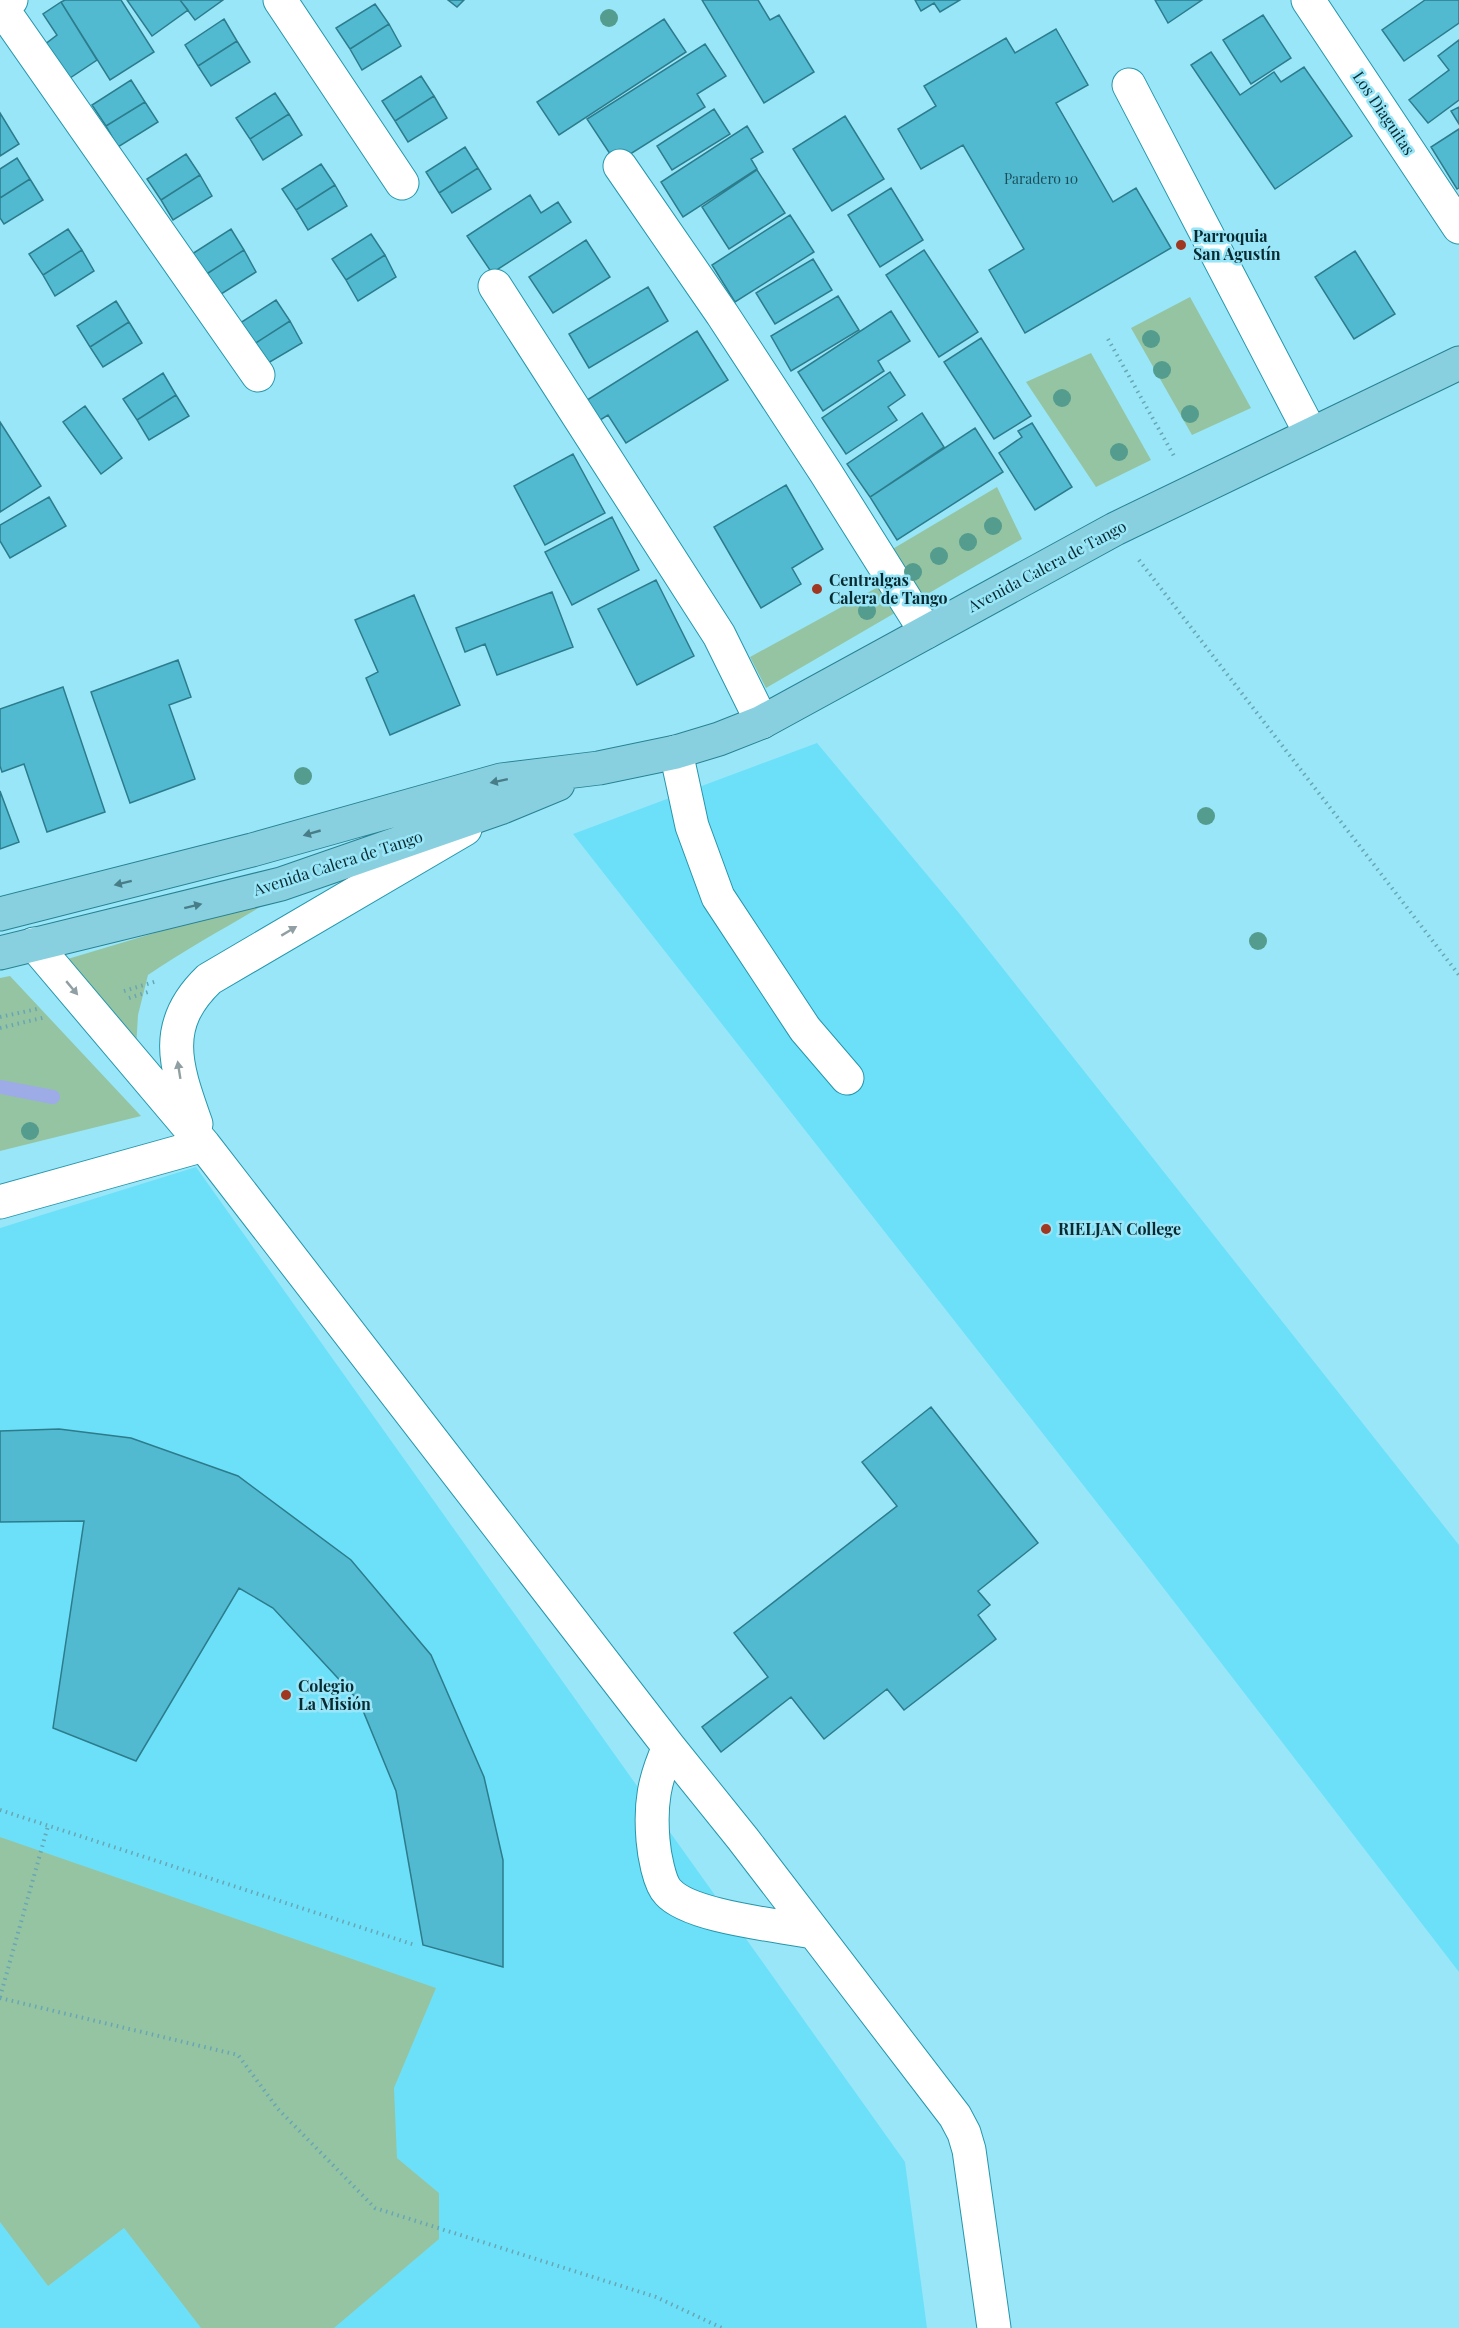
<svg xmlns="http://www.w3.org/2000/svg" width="1459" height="2328" font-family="'Playfair Display',serif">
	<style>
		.built { fill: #6de0f9 }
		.green { fill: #95c4a3 }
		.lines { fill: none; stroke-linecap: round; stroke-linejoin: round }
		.stream { stroke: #9dabe7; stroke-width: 14 }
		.building { fill: #52bad0; stroke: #2c7c8c; stroke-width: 1.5 }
		.minor-casing { stroke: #2696ab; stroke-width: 35 }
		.major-casing { stroke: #288294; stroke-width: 35 }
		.path { stroke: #68a6b4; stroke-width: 4; stroke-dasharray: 1.5 4.5; stroke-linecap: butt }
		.minor { stroke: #fff; stroke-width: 33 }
		.major { stroke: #88d0df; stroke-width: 33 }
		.tree { fill: #539c8e }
		.oneway { fill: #487d88 }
		.oneway2 { fill: #909fa2 }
		.poi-dot { fill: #a03720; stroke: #99e6f8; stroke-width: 2 }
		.labels { text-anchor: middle; stroke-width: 5; stroke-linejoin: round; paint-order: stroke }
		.number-label { font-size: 14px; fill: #1a4e59 }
		.street-label { font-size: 16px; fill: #082a31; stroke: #99e6f8 }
		.poi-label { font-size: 16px; font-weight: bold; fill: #082a31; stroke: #99e6f8; text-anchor: start }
	</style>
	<rect width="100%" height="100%" fill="#99e6f8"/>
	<!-- built -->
	<path class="built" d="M817,743l142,170 500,632v427l-314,-408 -572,-730z
		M196,1167l709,995 22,166h-927v-1100z"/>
	<!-- green -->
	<path class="green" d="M1190,297l61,111 -59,27 -61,-107z
		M1091,353l60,107 -55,27 -70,-105z
		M997,487l25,52 -256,149 -16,-31 128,-70 -14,-21z
		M278,896c-43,27 -88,50 -130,79l-10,40 -2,34 -75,-88z
		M10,976l131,140 -141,35v-173z
		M0,1837l436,151 -42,100 3,70 42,35v46l-105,89h-133l-77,-100 -76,58 -48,-64z"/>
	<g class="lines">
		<!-- stream -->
		<path class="stream" d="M0,1087l53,10"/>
	</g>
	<!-- building -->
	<path class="building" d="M65,0h56l33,52 -44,28 -49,-78z
		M127,0h53l8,10 -36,26z
		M180,0h43l-28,20z
		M448,0h16l-7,7z
		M702,0h56l12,20 9,-5 35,57 -50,31z
		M915,0h45l-20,12 -6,-9 -13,8z
		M1155,0h47l-34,23z
		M1425,0h34v23l-55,38 -22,-31z
		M61,2l36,58 -30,20 -23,-35 13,-10 -14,-21z
		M375,4l14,20 -39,25 -14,-21z
		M1263,15l28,43 -40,26 -28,-44z
		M224,19l13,22 -39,25 -13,-21z
		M664,19l22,33 -127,83 -22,-33z
		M389,24l12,22 -39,24 -12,-21z
		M1056,29l32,56 -32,18 57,99 23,-14 35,60 -146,85 -36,-63 35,-21 -61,-104 -42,24 -23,-40 38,-23 -12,-20 82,-48 9,15z
		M1459,40v60l-31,23 -19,-23 40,-30 -11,-14z
		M237,41l13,21 -39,24 -13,-20z
		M705,44l21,32 -29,18 8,13 -89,56 -29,-44z
		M1211,52l29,43 34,-23 7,10 23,-15 48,69 -77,53 -84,-124z
		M421,76l13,20 -39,25 -13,-20z
		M131,80l14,22 -39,24 -14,-21z
		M275,93l14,21 -39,25 -14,-21z
		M434,96l13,22 -39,24 -13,-21z
		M145,102l13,20 -40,25 -12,-21z
		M1459,107v17l-8,-13z
		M714,109l16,25 -58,36 -15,-24z
		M0,113l19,31 -19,12z
		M289,114l13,21 -39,25 -13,-21z
		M845,116l39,63 -52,32 -39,-62z
		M747,126l16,26 -12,7 6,10 -74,48 -22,-35z
		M1459,129v59l-2,1 -26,-42z
		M465,147l13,21 -39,25 -13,-21z
		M186,154l14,21 -39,25 -14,-21z
		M17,158l13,21 -30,19v-29z
		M321,164l14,21 -39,25 -14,-21z
		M478,168l13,21 -39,24 -13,-20z
		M757,170l28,43 -56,36 -27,-42z
		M200,175l12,21 -39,24 -12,-20z
		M30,179l13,21 -39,24 -4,-6v-20z
		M335,185l12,21 -39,24 -12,-20z
		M891,188l32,52 -43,27 -32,-52z
		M530,195l11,18 17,-11 13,20 -79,51 -25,-37z
		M790,215l24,37 -79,50 -23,-37z
		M68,229l14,21 -39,25 -14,-21z
		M231,229l13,21 -39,25 -13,-21z
		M371,234l14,21 -39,25 -14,-21z
		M586,240l24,37 -57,36 -24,-36z
		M82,250l12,21 -39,25 -12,-21z
		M244,250l12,22 -38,24 -13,-21z
		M924,250l54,82 -39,25 -53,-82z
		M1355,251l40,63 -41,25 -39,-62z
		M385,255l11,22 -38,24 -12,-21z
		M813,259l19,31 -57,34 -19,-31z
		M648,287l20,34 -79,47 -20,-34z
		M838,296l21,34 -68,41 -20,-35z
		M276,300l14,21 -39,25 -14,-21z
		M116,301l13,21 -39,25 -13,-21z
		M891,311l19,30 -32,20 6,10 -61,40 -25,-39z
		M290,321l12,22 -39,23 -12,-20z
		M129,322l13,21 -39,24 -13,-20z
		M697,331l31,49 -102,63 -18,-28 -11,7 -13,-20z
		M981,338l50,78 -37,23 -50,-77z
		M890,372l15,23 -17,12 9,13 -51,34 -24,-36z
		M163,373l13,22 -39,25 -14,-21z
		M176,395l13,21 -40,24 -12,-20z
		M85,406l37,52 -21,16 -38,-52z
		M922,413l22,34 -74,50 -23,-33z
		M0,422l41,64 -41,26z
		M1032,423l40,64 -37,23 -36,-57 23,-16 -4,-6z
		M975,428l28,44 -106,68 -27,-43z
		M573,454l32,59 -60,32 -31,-59z
		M786,485l37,64 -31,19 9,16 -40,24 -47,-81z
		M49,497l17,29 -56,32 -10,-17v-16z
		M612,517l27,53 -67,35 -27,-53z
		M656,580l38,76 -57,29 -39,-76z
		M552,592l21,55 -76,28 -12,-31 -20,8 -9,-24z
		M414,595l46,110 -70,30 -24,-57 12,-6 -23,-52z
		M178,660l13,37 -22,8 26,74 -65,24 -39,-111z
		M63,687l42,125 -58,20 -23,-68 -22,8 -2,-6v-57z
		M0,791l19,51 -19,7z
		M931,1407l107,136 -60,48 12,14 -12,10 18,24 -92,71 -17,-21 -63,50 -33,-42 -70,55 -19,-25 66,-50 -34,-44 163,-127 -35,-44z
		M59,1429l72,9 107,38 113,84 80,95 53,122 19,83v107l-80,-22 -27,-154 -37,-90 -86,-93 -34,-20 -103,173 -83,-33 31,-207 -84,1v-91z"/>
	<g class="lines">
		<defs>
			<path id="minor" d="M11,0l-10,7 257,368
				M280,0l122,183
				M1308,0l151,227
				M1129,85l182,349
				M620,166l102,148 104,159 100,159
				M495,286l224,349 43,87
				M676,752l16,74 26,71 87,132 42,49
				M34,944l170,201 465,602 74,92 212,277 9,17 5,17 25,178
				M196,1124c-20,-57 -36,-98 13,-145l256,-150
				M0,1202l204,-57
				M669,1747c-15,33 -19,57 -16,93 1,13 6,43 15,52 22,25 110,33 144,40"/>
			<path id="major" d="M0,914l252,-64 249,-70 98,-12 77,-16 43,-13 43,-17 353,-193 344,-166
				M0,953l281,-69 219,-76 58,-24"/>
		</defs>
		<!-- minor casing -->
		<use href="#minor" class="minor-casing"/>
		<!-- major casing -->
		<use href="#major" class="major-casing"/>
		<!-- path -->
		<path class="path" d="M1108,339l66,117
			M1139,560l320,415
			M124,991l33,-10
			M129,998l22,-7
			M0,1017l37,-8
			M0,1028l46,-11
			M0,1810l415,135
			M0,1997l48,-171
			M0,1998l238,57 40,54 97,99 281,89 66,31"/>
		<!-- minor -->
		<use href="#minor" class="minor"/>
		<!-- major -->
		<use href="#major" class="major"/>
	</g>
	<!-- trees -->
	<g class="tree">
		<circle cx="609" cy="18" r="9"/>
		<circle cx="1151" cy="339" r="9"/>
		<circle cx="1162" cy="370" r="9"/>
		<circle cx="1062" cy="398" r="9"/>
		<circle cx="1190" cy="414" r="9"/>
		<circle cx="1119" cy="452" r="9"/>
		<circle cx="993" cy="526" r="9"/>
		<circle cx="968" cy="542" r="9"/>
		<circle cx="939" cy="556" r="9"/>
		<circle cx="913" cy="572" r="9"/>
		<circle cx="867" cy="611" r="9"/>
		<circle cx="303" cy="776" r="9"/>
		<circle cx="1206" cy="816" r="9"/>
		<circle cx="1258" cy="941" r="9"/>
		<circle cx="30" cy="1131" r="9"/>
	</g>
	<!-- one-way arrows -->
	<defs><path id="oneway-solid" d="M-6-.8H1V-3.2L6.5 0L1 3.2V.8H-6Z" transform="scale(1.5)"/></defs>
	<g class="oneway">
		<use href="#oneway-solid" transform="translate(499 781) rotate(168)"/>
		<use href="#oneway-solid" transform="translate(312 833) rotate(164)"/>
		<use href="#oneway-solid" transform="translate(123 883) rotate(166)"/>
		<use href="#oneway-solid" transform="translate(193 906) rotate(-14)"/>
	</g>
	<g class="oneway2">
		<use href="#oneway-solid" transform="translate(289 931) rotate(-31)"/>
		<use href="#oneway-solid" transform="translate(72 988) rotate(50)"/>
		<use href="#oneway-solid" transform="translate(179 1070) rotate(-99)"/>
	</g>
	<!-- markers -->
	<g class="poi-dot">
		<circle cx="1181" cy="245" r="6"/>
		<circle cx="817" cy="589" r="6"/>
		<circle cx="1046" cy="1229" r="6"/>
		<circle cx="286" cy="1695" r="6"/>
	</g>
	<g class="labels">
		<!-- number labels -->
		<g class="number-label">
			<text x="1041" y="184">Paradero 10</text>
		</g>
		<!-- street labels -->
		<g class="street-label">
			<text transform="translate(1384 113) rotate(56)" y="6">Los Diaguitas</text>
			<text transform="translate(1047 566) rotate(-28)" y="6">Avenida Calera de Tango</text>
			<text transform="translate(338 863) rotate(-18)" y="6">Avenida Calera de Tango</text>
		</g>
		<!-- poi labels -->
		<g class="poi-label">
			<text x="1193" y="242">Parroquia<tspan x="1193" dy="18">San Agustín</tspan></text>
			<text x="829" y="586">Centralgas<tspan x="829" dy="18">Calera de Tango</tspan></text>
			<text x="1058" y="1235">RIELJAN College</text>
			<text x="298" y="1692">Colegio<tspan x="298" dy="18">La Misión</tspan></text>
		</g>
	</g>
</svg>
